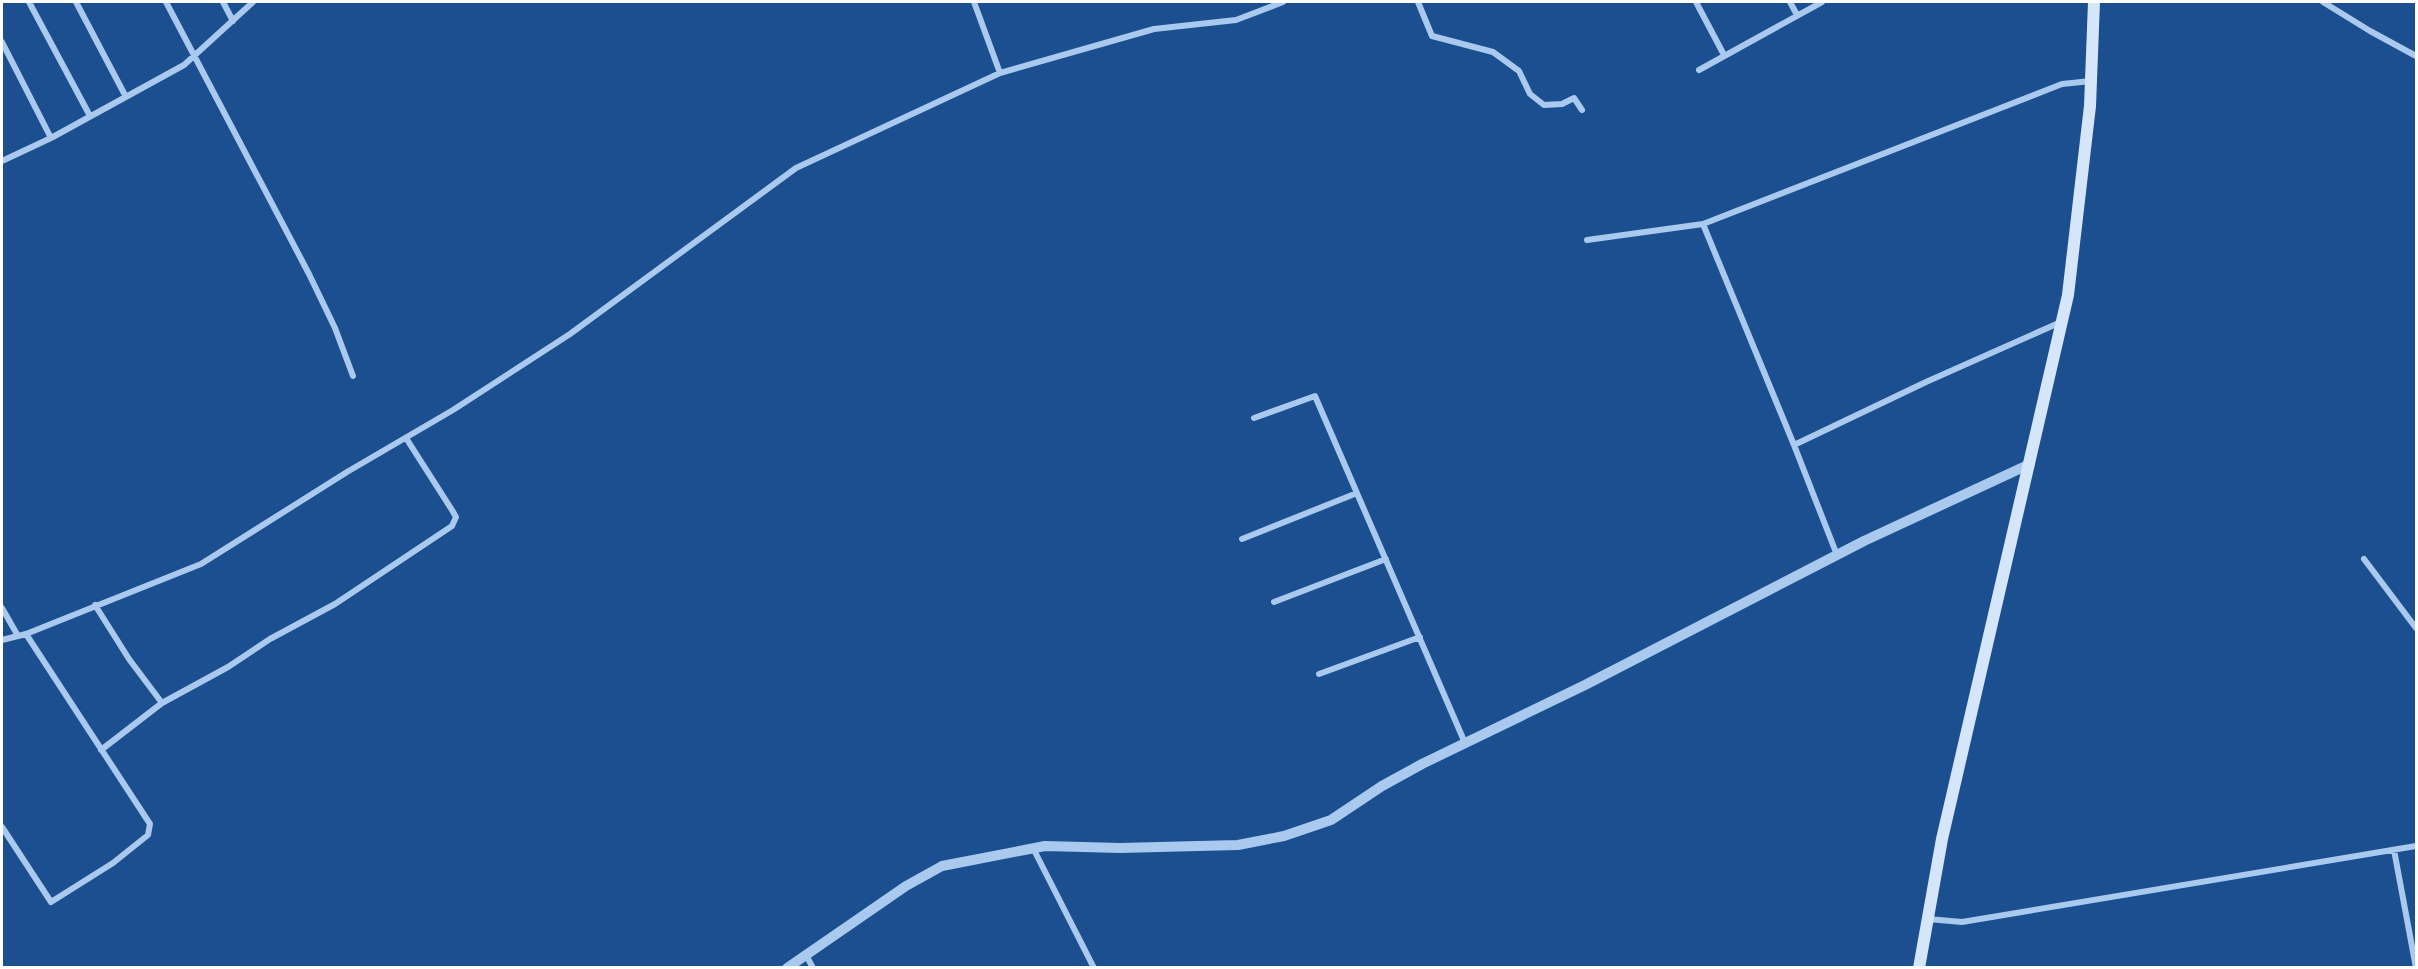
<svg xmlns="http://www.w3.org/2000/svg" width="2418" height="969" font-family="'Golos Text',sans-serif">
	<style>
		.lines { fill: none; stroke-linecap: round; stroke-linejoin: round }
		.minor { stroke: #a9c9ee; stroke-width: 6 }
		.tertiary { stroke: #a9c9ee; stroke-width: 10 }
		.secondary { stroke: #d6e6fa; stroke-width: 12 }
	</style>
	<rect width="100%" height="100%" fill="#1b4f8f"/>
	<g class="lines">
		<!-- minor -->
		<path class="minor" d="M29,2l61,114
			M76,2l50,95
			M166,2l143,272 26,54 18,48
			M223,2l10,19
			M1418,2l14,34 61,16 26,19 11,23 14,11 18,-1 12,-6 8,12
			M1696,2l28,53
			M1790,2l7,13
			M2323,2l47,29 46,25
			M2,42l49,96
			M1699,70l123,-68
			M1000,73l154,-44 82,-9 47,-18
			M2,161l49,-23 133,-73 69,-63
			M1703,224l91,221 43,110
			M1587,240l116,-16 359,-140 29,-3
			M1254,418l61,-22 150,347
			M1794,445l132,-63 135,-60
			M1242,539l115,-46
			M2364,559l52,69
			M1274,602l112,-43
			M95,605l34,54 33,44
			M2,608l16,28
			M2,640l24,-6 175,-70 146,-92 106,-62 117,-76 226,-166 204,-95 -26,-71
			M1319,674l101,-37
			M101,750l61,-47 66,-36 42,-28 65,-35 117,-78 4,-9 -4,-7 -46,-72
			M2,827l49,75 62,-39 35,-28 2,-11 -124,-190
			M1033,848l61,120
			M2394,850l22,118
			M1928,919l34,3 454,-76
			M806,955l7,13"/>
		<!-- tertiary -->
		<path class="tertiary" d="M787,968l119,-82 36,-20 103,-20 75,2 118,-3 46,-9 47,-16 51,-34 40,-22 163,-79 279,-144 166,-77"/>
		<!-- secondary -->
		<path class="secondary" d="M1919,968l23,-129 126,-544 22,-189 4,-104"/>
	</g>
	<!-- border -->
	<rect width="2418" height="969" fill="none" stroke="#ffffff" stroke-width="6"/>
</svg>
